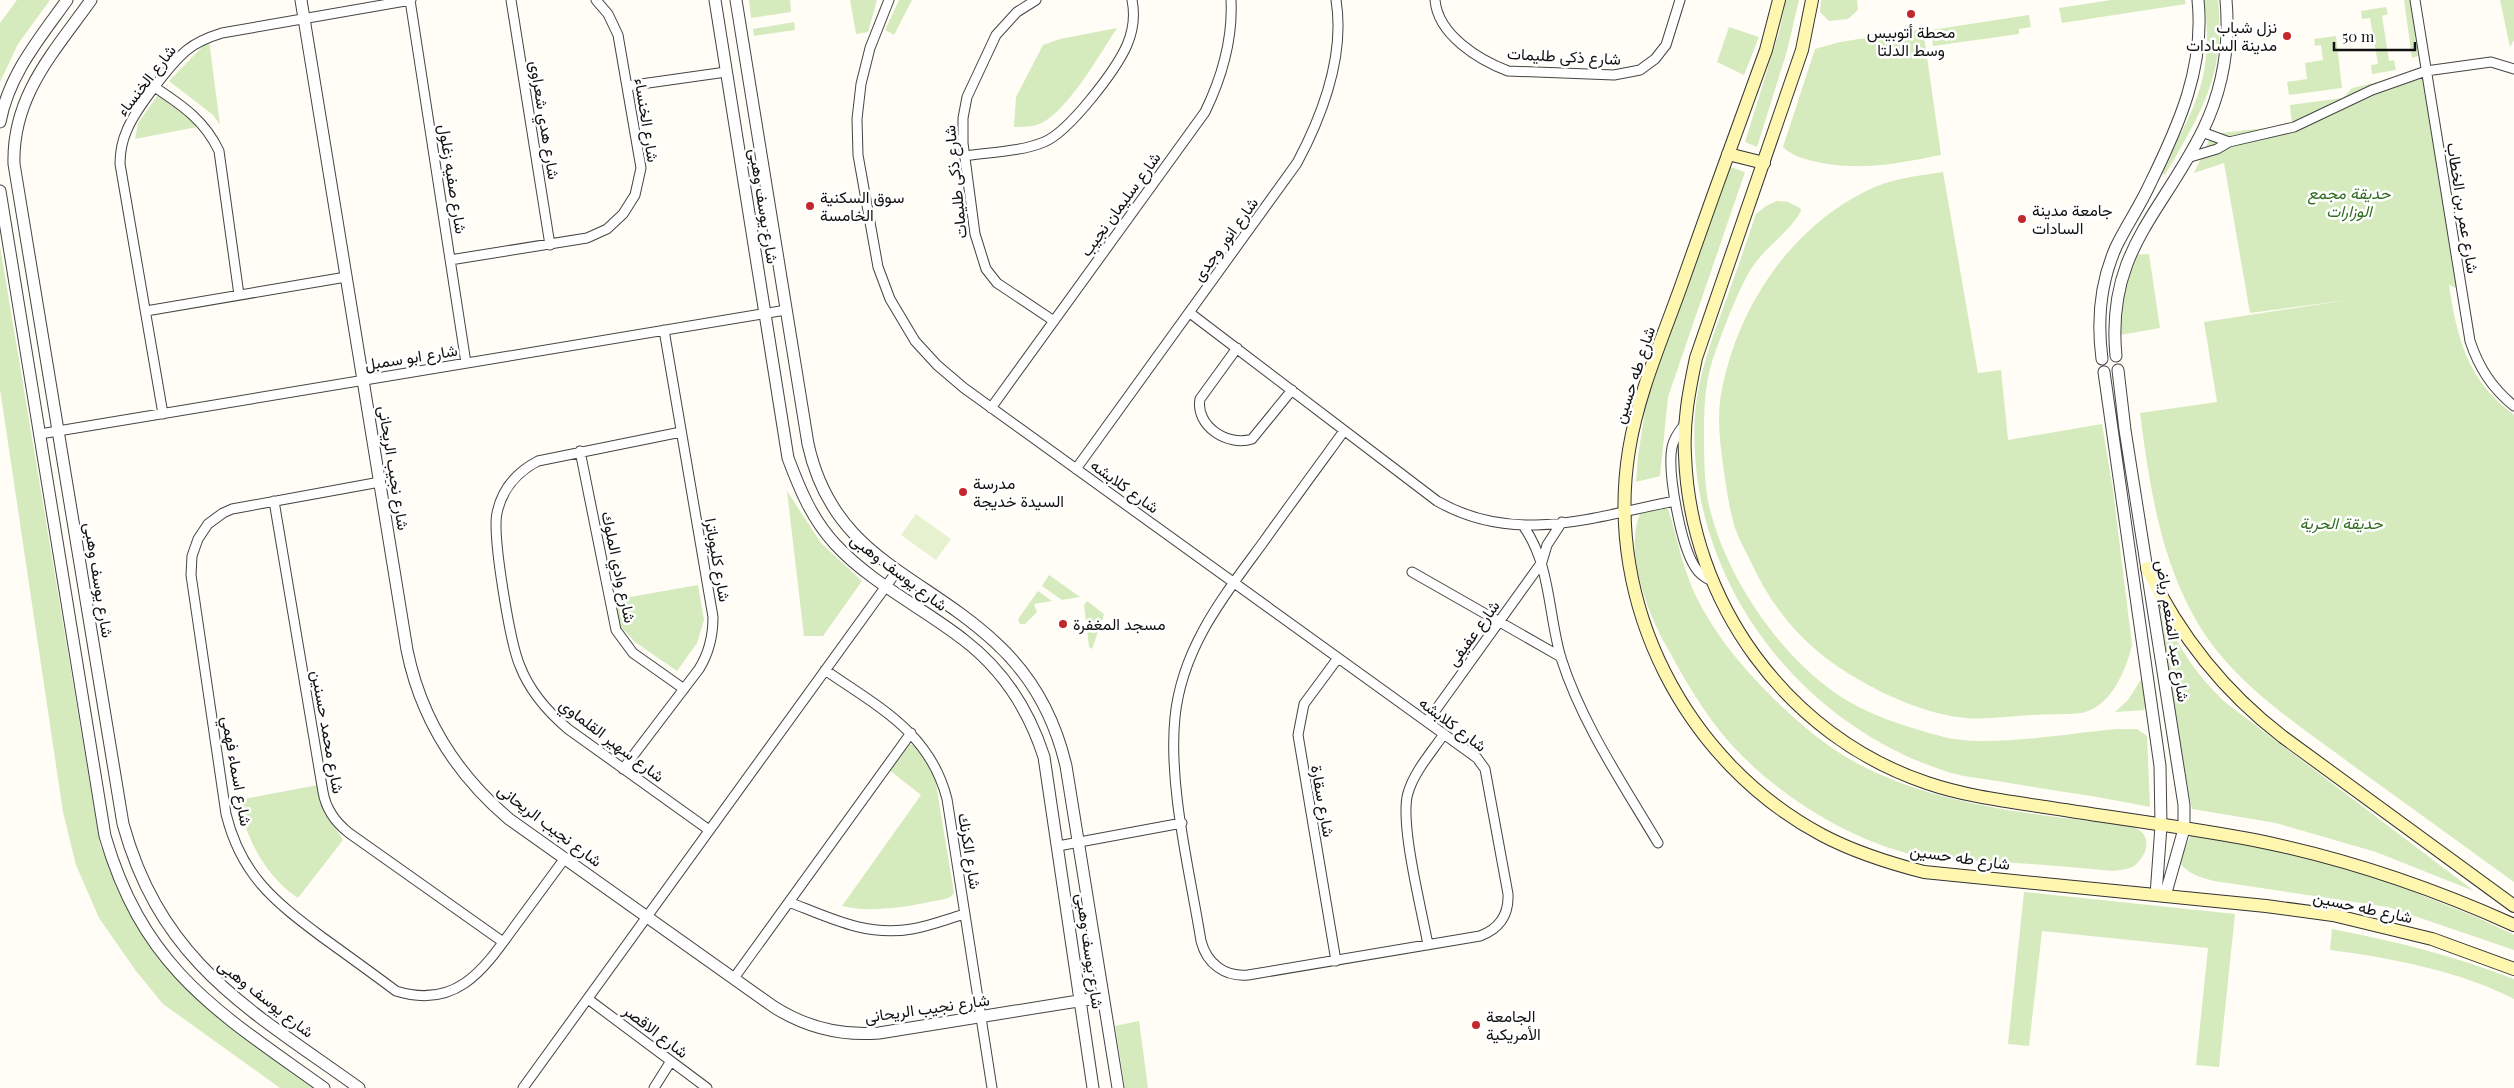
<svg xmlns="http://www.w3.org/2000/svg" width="2514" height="1088" font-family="'Playfair Display',Vazirmatn,serif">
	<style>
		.green { fill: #d5ebbd }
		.pitch { fill: #e6f2cf }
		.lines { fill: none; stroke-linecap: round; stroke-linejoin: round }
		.minor-casing { stroke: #444; stroke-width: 11 }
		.tertiary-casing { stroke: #444; stroke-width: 13 }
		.secondary-casing { stroke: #333; stroke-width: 14 }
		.minor { stroke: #fff; stroke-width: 9 }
		.tertiary { stroke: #fff; stroke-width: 11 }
		.secondary { stroke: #fff6b0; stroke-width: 12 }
		.poi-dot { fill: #c4262e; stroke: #fff; stroke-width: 2 }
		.labels { text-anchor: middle; stroke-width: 5; stroke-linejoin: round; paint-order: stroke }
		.poi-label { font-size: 16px; fill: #111; stroke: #fff; text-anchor: start }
		.street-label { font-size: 16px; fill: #111; stroke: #fff }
		.park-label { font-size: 16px; font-style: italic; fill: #2f6b1f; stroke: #fff }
	</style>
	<rect width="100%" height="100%" fill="#fffdf5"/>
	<!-- green -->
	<path class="green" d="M17,0h33l-32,44 -18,38v-59z
		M749,0h41l1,12 -40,6z
		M850,0h27l-9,32 -12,2z
		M899,0h13l-18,35 -9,-5z
		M1786,0h13l-12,51 -30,96 -12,-5 35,-113z
		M1821,0h36l1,10 -10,9 -19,2 -9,-9z
		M2111,0h74l1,4 -124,19 -3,-15z
		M2204,0h14c8,75 -17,113 -53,175l-5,-3c35,-63 55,-97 44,-172z
		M2404,0h6l8,56 -6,2z
		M2500,0h14v40l-4,7z
		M2386,7l2,7 -6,2 7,45 5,-1 2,10 -24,4 -1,-9 7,-1 -8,-46 -8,1 -1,-8z
		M2029,15l2,12 -12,2v5l-86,12 -2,-16z
		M794,22l1,8 -41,6 -1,-7z
		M1729,27l30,10 -15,38 -27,-13z
		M1117,28c-16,24 -54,93 -84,98 -6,1 -13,1 -19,1l2,-30 27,-52 17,-6z
		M1923,29l18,126c-42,8 -76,16 -119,8 -14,-3 -29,-6 -39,-16l32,-98 25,-7z
		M2336,36l6,52 -53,7 -2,-13 20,-3 -2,-16 18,-3 -2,-15 -6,1 -1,-7z
		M209,40l11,85 -7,-10 -44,-34z
		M2426,71l35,219 -12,-5c8,54 19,96 65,130v467c-53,-38 -106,-77 -159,-115 -60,-45 -127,-86 -163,-154 -33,-62 -43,-131 -52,-200l77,-11 -13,-80 143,-22 -97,13 -26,-150 -30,10 18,-39 80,-9 -2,-20 53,-7 9,-10z
		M158,95l35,27 4,5 -62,12 3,-16z
		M1730,167l15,5 -77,225 -8,79 -24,6 2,-26 9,-58z
		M1943,172l35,201 23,-3 7,70 94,-16 11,66 19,155c-6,26 -22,63 -51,68 -17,2 -34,1 -50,2 -21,1 -44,5 -65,3 -35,-3 -73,-19 -103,-36 -53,-29 -88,-67 -113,-122 -5,-10 -11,-21 -15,-32 -6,-20 -9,-42 -12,-63 -3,-22 -6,-48 -2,-70 15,-85 67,-165 145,-204 23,-12 51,-15 77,-19z
		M1777,201l11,1 12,6 1,3c-12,22 -36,36 -50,58 -12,19 -27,59 -35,81 -10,26 -12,52 -12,79 0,24 0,49 4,72 15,71 68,150 126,191 32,23 73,35 110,45 44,11 126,-4 173,-8h20l10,7 3,71c-47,-10 -94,-16 -141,-24 -20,-4 -42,-5 -61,-11 -153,-49 -263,-197 -253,-358 3,-36 15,-70 27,-103 12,-32 23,-65 34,-97l10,-8z
		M0,246l100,599 14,31 80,112 129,100h-43l-117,-84 -27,-33 -37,-53 -23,-53 -13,-53 -63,-423z
		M2149,254l11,74 -40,7 -1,-31 15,-49z
		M787,491l34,52 41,38 -39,55h-19z
		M1659,508l9,1c9,27 14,57 26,83 18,39 46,73 76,103 23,23 48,45 76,62 83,49 186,57 280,68 7,2 16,4 19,12 5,10 -4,26 -13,30 -6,3 -13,3 -19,4 -44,-4 -88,-8 -132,-10 -13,-1 -25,0 -38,-1 -78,-8 -169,-64 -219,-124 -22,-26 -41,-59 -57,-89 -19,-32 -43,-97 -27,-133z
		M1049,575l31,22 -18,3 -20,-14z
		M698,585l6,35 -7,23 -20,28 -42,-29 -16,-17 -6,-25z
		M1038,591l14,10 -18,3 3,8 -12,12h-5l-2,-5z
		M1087,601l17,13 -12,35 -3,-2 -5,-42z
		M2160,607c19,40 33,65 66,96l248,188 -98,-39 -100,-29 -84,-14 -17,-92z
		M2142,678l4,27 -2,5 -29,2 13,-12z
		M908,744l11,2 15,26 20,121 -5,5c-34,7 -72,16 -107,8l79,-111 -33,-26z
		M318,785l11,33 14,22 -45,58c-33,-22 -52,-60 -60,-98z
		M2191,836l27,2 138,31 125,50 33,16v15l-126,-43 -174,-26c-15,-4 -27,-7 -36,-21z
		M2024,892l211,22 -16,153 -23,-2 12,-117 -166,-17 -13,115 -21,-2z
		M2332,929c63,12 123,27 182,50v20c-51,-27 -127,-42 -184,-49z
		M1139,1021l9,67h-23l-10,-62z"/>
	<!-- pitch -->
	<path class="pitch" d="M916,514l35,25 -15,21 -35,-25z"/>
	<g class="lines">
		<defs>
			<path id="minor" d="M410,0l56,363
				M511,0l39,245
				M889,0l-19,48 -9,36 -4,35 1,36 20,112 12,32 25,42 22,24 27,23 513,370 8,11 23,125c1,21 -9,35 -28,42l-232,39c-23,2 -41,-11 -47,-34 -11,-69 -33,-155 -26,-224 7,-69 48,-120 87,-173 27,-38 55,-76 82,-113
				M1036,0l-19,12 -21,23 -29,62 -4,21v25l12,91 11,35 11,14 57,38
				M1435,0c3,35 44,60 73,71l106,4 26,-5 15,-11 11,-14 14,-45
				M2415,0l55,341c9,27 22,47 44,65
				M627,86l99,-14
				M156,88c27,18 49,33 63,63l20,144
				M2202,132l27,10
				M965,156c25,-4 55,-4 79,-14 25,-10 72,-72 83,-97 6,-14 8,-30 5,-45
				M2187,158l30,-9 12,-7 65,-15 78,-37 54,-19 65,-9 23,7
				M450,260l137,-22 20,-9 16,-15 12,-19 6,-27 -23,-133 -10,-21 -12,-14
				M146,311l200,-34
				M1190,313l247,188c78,45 156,16 238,0
				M1237,348l-37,51c-5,27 28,48 52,40l40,-49
				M991,408l214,-296c17,-35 28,-72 26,-112
				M163,414l-43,-250c0,-12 2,-23 7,-34 8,-20 44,-67 60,-80 11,-9 22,-13 35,-17l189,-33
				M1685,424c-6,7 -11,14 -13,23 -5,25 9,99 23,120 4,7 10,11 17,14
				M681,432l-143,29c-21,11 -36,28 -41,52 -5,22 13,130 23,153 10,26 28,46 48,63l141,101
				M40,434l746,-124
				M580,451l36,179 17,23 51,36
				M1076,469l221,-306c25,-47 48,-108 39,-163
				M380,482l-148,27 -9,4 -15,11 -10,15 -6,17 -1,19 35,239c15,61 48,87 96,123 25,18 50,36 74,54 61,19 88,-22 119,-65 17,-23 33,-45 50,-68
				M274,501l49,291c3,17 12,30 26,41l154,109
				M1524,527c27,39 24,87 37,131 21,66 62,126 97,185
				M1412,572l149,85
				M825,670c53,37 105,62 122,129l45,289
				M1427,722l115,-160 5,-17 15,-23
				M623,769l76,-100c10,-16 14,-33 14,-52l-49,-287
				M1058,846l124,-23
				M789,902c41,16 78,35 123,27 18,-3 35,-10 53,-15
				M1428,945c-6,-34 -29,-123 -20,-152 6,-21 23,-40 36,-59
				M1336,961l-38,-226 6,-31 34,-46
				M734,978l177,-245
				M588,999l119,89
				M523,1088l374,-517
				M654,1088l17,-27"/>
			<path id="tertiary" d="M91,0c-37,52 -79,96 -77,164l109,660c39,140 126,185 236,264
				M301,0l106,650c14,69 49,124 102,169l265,188c33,21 67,29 105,26l224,-36
				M715,0l73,458c12,32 24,61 47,86 37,40 87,63 129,96 39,30 65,70 80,117l49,331
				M736,0l72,444c25,114 113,129 188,199 36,33 59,76 70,123l52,322
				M0,122c9,-48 40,-84 67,-122
				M0,191l105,645c39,134 113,176 219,252
				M2116,356c-10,-104 45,-141 87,-226 20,-41 27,-85 23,-130
				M2102,359c-5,-38 -2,-76 14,-112 10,-21 24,-41 34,-63 29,-59 55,-117 48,-184
				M2118,370l7,60 59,375v24l-19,67
				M2104,372l56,394 1,60 -5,69"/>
			<path id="secondary" d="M1779,0l-13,50c-29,80 -58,159 -86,239 -19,53 -42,105 -51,161 -25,153 56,312 193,385 32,17 67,28 102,37l342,34 67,9 99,24 82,30
				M1812,0l-10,50 -106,308c-7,33 -13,64 -11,97 5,147 102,281 242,328 38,13 78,18 118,24 69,11 140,20 209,33 90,18 176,47 260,85
				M1728,154l36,9
				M2147,568c32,67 76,123 136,169l231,169"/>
		</defs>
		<!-- minor casing -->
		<use href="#minor" class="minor-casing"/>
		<!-- tertiary casing -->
		<use href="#tertiary" class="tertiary-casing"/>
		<!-- secondary casing -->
		<use href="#secondary" class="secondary-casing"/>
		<!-- minor -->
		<use href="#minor" class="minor"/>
		<!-- tertiary -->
		<use href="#tertiary" class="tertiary"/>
		<!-- secondary -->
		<use href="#secondary" class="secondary"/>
	</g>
	<!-- markers -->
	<g class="poi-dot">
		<circle cx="1911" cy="14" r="5"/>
		<circle cx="2287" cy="36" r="5"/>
		<circle cx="810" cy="206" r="5"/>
		<circle cx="2022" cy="219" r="5"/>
		<circle cx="963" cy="492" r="5"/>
		<circle cx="1063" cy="624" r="5"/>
		<circle cx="1476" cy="1025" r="5"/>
	</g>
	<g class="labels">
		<!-- poi labels -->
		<g class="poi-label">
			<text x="2277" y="33" text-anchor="end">نزل شباب<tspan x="2277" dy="18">مدينة السادات</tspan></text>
			<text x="1911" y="38" text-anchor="middle">محطة أتوبيس<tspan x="1911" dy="18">وسط الدلتا</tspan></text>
			<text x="820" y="203">سوق السكنية<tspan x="820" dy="18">الخامسة</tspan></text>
			<text x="2032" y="216">جامعة مدينة<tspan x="2032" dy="18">السادات</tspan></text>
			<text x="973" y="489">مدرسة<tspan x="973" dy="18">السيدة خديجة</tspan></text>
			<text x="1073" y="630">مسجد المغفرة</text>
			<text x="1486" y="1022">الجامعة<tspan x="1486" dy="18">الأمريكية</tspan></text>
		</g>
		<!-- street labels -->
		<g class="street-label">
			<text transform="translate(1564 56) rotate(3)" y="6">شارع ذكى طليمات</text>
			<text transform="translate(146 80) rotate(-52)" y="6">شارع الخنساء</text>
			<text transform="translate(545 120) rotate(81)" y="6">شارع هدي شعراوى</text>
			<text transform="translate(647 120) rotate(81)" y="6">شارع الخنساء</text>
			<text transform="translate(453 179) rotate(81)" y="6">شارع صفيه زغلول</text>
			<text transform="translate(955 182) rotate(-96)" y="6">شارع ذكى طليمات</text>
			<text transform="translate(1120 204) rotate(-54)" y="6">شارع سليمان نجيب</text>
			<text transform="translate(764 206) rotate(81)" y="6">شارع يوسف وهبى</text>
			<text transform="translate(2463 208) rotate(81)" y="6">شارع عمر بن الخطاب</text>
			<text transform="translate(1225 239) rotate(-54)" y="6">شارع انور وجدى</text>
			<text transform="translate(411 357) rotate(-9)" y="6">شارع ابو سمبل</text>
			<text transform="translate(1634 375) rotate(-72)" y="6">شارع طه حسين</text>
			<text transform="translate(394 468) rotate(81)" y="6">شارع نجيب الريحانى</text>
			<text transform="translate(1125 486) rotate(36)" y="6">شارع كلابشه</text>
			<text transform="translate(718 560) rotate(80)" y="6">شارع كليوباترا</text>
			<text transform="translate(619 567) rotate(78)" y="6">شارع وادي الملوك</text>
			<text transform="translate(899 572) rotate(37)" y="6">شارع يوسف وهبى</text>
			<text transform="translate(99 580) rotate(81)" y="6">شارع يوسف وهبى</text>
			<text transform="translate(2173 631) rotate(81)" y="6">شارع عبد المنعم رياض</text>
			<text transform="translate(1473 633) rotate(-54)" y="6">شارع عفيفى</text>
			<text transform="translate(1453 724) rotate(37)" y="6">شارع كلابشه</text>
			<text transform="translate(328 732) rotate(80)" y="6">شارع محمد حسنين</text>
			<text transform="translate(612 740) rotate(37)" y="6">شارع سهير القلماوي</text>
			<text transform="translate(237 771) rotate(80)" y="6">شارع اسماء فهمي</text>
			<text transform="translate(1323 801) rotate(80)" y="6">شارع سقارة</text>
			<text transform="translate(550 825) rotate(37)" y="6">شارع نجيب الريحانى</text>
			<text transform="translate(970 851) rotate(81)" y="6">شارع الكرنك</text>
			<text transform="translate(1960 857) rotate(8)" y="6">شارع طه حسين</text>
			<text transform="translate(2363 907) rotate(12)" y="6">شارع طه حسين</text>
			<text transform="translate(1090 951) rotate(82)" y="6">شارع يوسف وهبى</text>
			<text transform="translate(266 998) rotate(38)" y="6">شارع يوسف وهبى</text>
			<text transform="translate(927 1008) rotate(-8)" y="6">شارع نجيب الريحانى</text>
			<text transform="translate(656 1031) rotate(37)" y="6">شارع الاقصر</text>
		</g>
		<!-- park labels -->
		<g class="park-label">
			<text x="2349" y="199">حديقة مجمع<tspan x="2349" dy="18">الوزارات</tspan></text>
			<text x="2341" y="529">حديقة الحرية</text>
		</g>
	</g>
	<!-- scale -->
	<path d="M2334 42v8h81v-8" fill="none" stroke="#111111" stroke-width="2.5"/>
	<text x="2342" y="42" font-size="15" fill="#111111" stroke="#ffffff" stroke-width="4" paint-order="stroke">50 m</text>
</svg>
